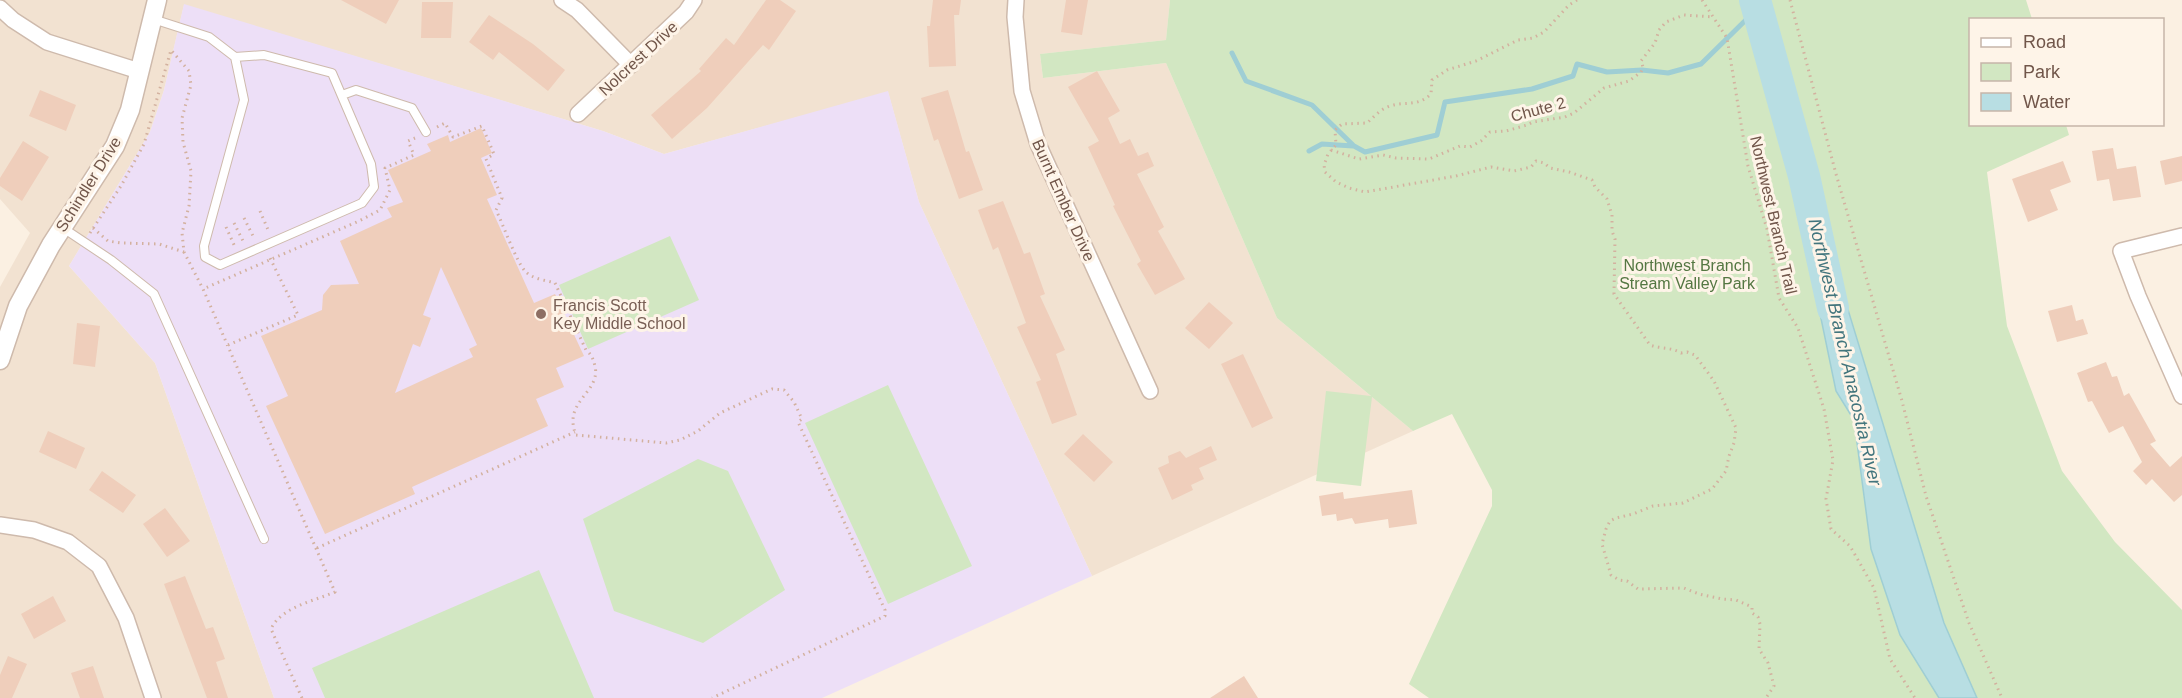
<svg xmlns="http://www.w3.org/2000/svg" width="2182" height="698" font-family="Helvetica,sans-serif">
	<style>
		.residential { fill: #f2e2d1 }
		.education { fill: #eddff7 }
		.green { fill: #d2e7c2 }
		.water { fill: #b8dee3; stroke: #9fced4; stroke-width: 1.5 }
		.lines { fill: none; stroke-linecap: round; stroke-linejoin: round }
		.stream { stroke: #9fced4; stroke-width: 5 }
		.river { stroke: #b8dee3; stroke-width: 32 }
		.building { fill: #efcebb; fill-rule: evenodd }
		.service-casing { stroke: #cebaac; stroke-width: 10 }
		.minor-casing { stroke: #cebaac; stroke-width: 18 }
		.tertiary-casing { stroke: #cebaac; stroke-width: 21 }
		.path { stroke: #d3b19f; stroke-width: 3; stroke-dasharray: 1.5 4.5; stroke-linecap: butt }
		.service { stroke: #fff; stroke-width: 8 }
		.minor { stroke: #fff; stroke-width: 15 }
		.tertiary { stroke: #fff; stroke-width: 18 }
		.education-dot { fill: #8d6e63; stroke: #fef4e8; stroke-width: 2 }
		.labels { text-anchor: middle; stroke-width: 6; stroke-linejoin: round; paint-order: stroke }
		.street-label { font-size: 16px; fill: #71564a; stroke: #fef4e8 }
		.park-label { font-size: 16px; fill: #547742; stroke: #fef4e8 }
		.education-label { font-size: 16px; fill: #785e54; stroke: #fef4e8; text-anchor: start }
		.water-label { font-size: 18px; font-style: italic; fill: #42757d; stroke: #fef4e8 }
	</style>
	<rect width="100%" height="100%" fill="#fbf0e2"/>
	<!-- residential -->
	<path class="residential" d="M0,0h1170l-4,40 -126,14 3,24 123,-15 111,255 136,113 -321,145 -173,-374 -31,-110 -224,62 -61,-23 -419,-126 -20,85 -14,42 -81,134 86,97 119,335h-274v-411l30,-54 -30,-34z"/>
	<!-- education -->
	<path class="education" d="M184,4l419,127 61,23 224,-63 31,111 173,374 -270,122h-548l-119,-335 -86,-97 81,-134 14,-42z"/>
	<!-- green -->
	<path class="green" d="M1170,0h856l6,19 -62,1v104l96,1 3,10 -82,37 20,154 55,145 53,71 67,68v88h-753l-20,-14 83,-178v-16l-40,-76 -39,17 -41,-34 -11,89 -45,-5 10,-90 45,5 -94,-78 -111,-255 -123,15 -3,-24 126,-14z
		M670,236l29,64 -111,49 -29,-64z
		M888,385l84,181 -84,38 -83,-181z
		M698,459l30,12 57,119 -82,53 -89,-32 -31,-92z
		M539,570l55,128h-269l-13,-30z"/>
	<!-- water -->
	<path class="water" d="M1805,241l37,49 102,333 33,75h-38l-39,-63 -29,-86 -17,-129 -18,-29z"/>
	<g class="lines">
		<!-- stream -->
		<path class="stream" d="M1232,53l14,28 66,24 42,41 11,6 72,-17 8,-33 87,-13 41,-13 4,-12 30,8 35,-2 26,3 33,-9 57,-56
			M1309,151l13,-7 31,2"/>
		<!-- river -->
		<path class="river" d="M1755,0l49,176 29,132"/>
	</g>
	<!-- building -->
	<path class="building" d="M341,0h58l-13,24z
		M766,0h14l16,11 -27,39 -6,-5 -56,63 -35,31 -21,-24 50,-44 -2,-2 27,-31 8,7z
		M933,0h28l-2,15h-5l2,51 -27,1 -2,-41h3z
		M1066,0h22l-6,35 -21,-3z
		M422,2h31l-2,36h-30z
		M489,15l44,29 32,26 -17,21 -49,-39 -6,8 -24,-18z
		M1097,71l23,40 -12,7 12,26 10,-5 8,17 10,-4 6,14 -17,8 27,53 -6,4 27,48 -30,16 -18,-31 4,-3 -28,-55 2,-1 -27,-58 11,-6 -31,-54z
		M40,90l36,15 -10,26 -37,-15z
		M948,90l18,62 3,-1 14,39 -24,9 -21,-60 -4,2 -13,-43z
		M481,128l11,25 -11,5 16,37 -10,4 47,104 21,-9 29,62 -28,12 8,19 -28,12 12,27 -136,61 3,7 -90,40 -59,-128 22,-10 -27,-60 61,-26 1,-15 8,-10 28,-1 -19,-43 52,-24 -5,-9 16,-6 -15,-32 43,-19 -4,-7 21,-9 2,7zM441,267l36,78 -8,4 4,8 -78,36 18,-49 7,3 11,-29 -8,-3z
		M23,141l26,16 -27,44 -22,-15v-8z
		M2113,148l4,21 19,-3 5,31 -28,4 -4,-22 -12,2 -5,-30z
		M2182,156v25l-17,4 -5,-24z
		M2063,161l8,21 -21,8 8,20 -30,12 -16,-43z
		M1003,201l21,53 6,-2 15,42 -5,2 25,54 -9,4 21,61 -25,9 -16,-42 5,-2 -24,-53 9,-4 -28,-76 -5,3 -15,-40z
		M1209,302l24,21 -24,26 -24,-21z
		M2072,305l4,16 7,-2 5,15 -31,8 -9,-31z
		M77,323l23,3 -5,41 -22,-3z
		M1243,354l30,64 -21,10 -31,-64z
		M2106,362l6,15 5,-1 7,20 5,-3 27,48 -6,3 20,23 12,-11v39l-8,7 -22,-23 -6,6 -13,-14 9,-9 -19,-36 -14,7 -17,-32 -4,1 -11,-29z
		M48,431l37,17 -9,21 -37,-17z
		M1083,434l30,28 -19,20 -30,-28z
		M1211,446l6,14 -18,8 5,11 -13,6 2,5 -21,10 -14,-32 11,-5 -1,-7 12,-5 6,7z
		M102,471l34,24 -13,18 -34,-23z
		M1412,490l5,34 -28,4 -1,-9 -33,5 -3,-6 -15,3 -1,-7 -14,2 -3,-20 24,-4 1,7z
		M165,508l25,33 -23,16 -24,-33z
		M185,576l21,53 7,-2 12,32 -9,3 12,36h-21l-43,-114z
		M53,596l13,25 -32,18 -13,-25z
		M8,656l19,8 -15,34h-12v-23z
		M93,666l11,32h-24l-9,-25z
		M1244,676l14,22h-48z"/>
	<g class="lines">
		<defs>
			<path id="service" d="M153,19l56,18 26,20 9,43 -40,146 1,11 15,8 142,-62 12,-16 -3,-23 -39,-91 -68,-18 -29,2
				M342,95l14,-5 56,18 14,24
				M63,228l48,32 43,34 110,245"/>
			<path id="minor" d="M562,0l15,10 54,55
				M1016,0l-1,17 7,74 16,53 112,247
				M0,8l13,12 34,22 92,29
				M578,114l108,-102 8,-12
				M2182,236l-61,15 17,45 44,100
				M0,525l34,5 34,12 31,24 27,52 27,80"/>
			<path id="tertiary" d="M0,360l18,-54 33,-61 64,-99 15,-36 27,-110"/>
		</defs>
		<!-- service casing -->
		<use href="#service" class="service-casing"/>
		<!-- minor casing -->
		<use href="#minor" class="minor-casing"/>
		<!-- tertiary casing -->
		<use href="#tertiary" class="tertiary-casing"/>
		<!-- path -->
		<path class="path" d="M1577,0l-8,5 -25,27 -11,6 -15,2 -42,21 -29,9 -15,10 -1,14c-13,13 -26,7 -41,12 -10,3 -16,11 -23,17l-25,1 -7,6 1,15 -8,9 -4,11 1,7 11,10 13,6 16,4 91,-16 35,-9 23,4 17,-4 5,-6 8,2 6,5 19,4 23,8 3,7 12,12 5,16v16l3,8 -1,55 36,51c11,4 21,2 31,8l6,-1 8,3 19,26 22,47 -2,15 -5,13 -3,15 -14,18 -29,14 -30,3 -20,8 -17,4 -6,3 -4,8 -4,15 9,31 8,5 8,1 11,8 46,-1 15,6 23,5 14,1 16,7v6l6,4 2,7 -1,25 9,14 6,23 -8,12
			M1702,0l25,38 21,128 19,63 12,69 19,30 26,81 9,51 -7,39 5,30 19,17 24,42 16,71 25,39
			M1790,0l46,174 66,227 24,95 43,127 33,75
			M437,127l8,-4 8,14 29,-11 12,28 -8,5 16,39 -6,12c7,14 20,51 29,61 7,8 20,9 30,12l31,67c6,5 7,9 9,16 6,27 -33,35 -19,69l90,8 14,-3 18,-9 22,-18 52,-24 12,1 10,12 8,17 -4,3 87,188v6l-173,82
			M1331,150l28,9 24,-4 13,3 33,1 31,-13 10,1 11,-6 9,-9 16,-1 21,-6 6,-3 32,-5 9,-4 30,-25 25,-7 12,-9 2,-5 -2,-6 14,-18 4,-13 7,-8 18,-7 30,2
			M260,211l9,21
			M244,218l10,20
			M234,223l10,20
			M226,227l9,20
			M93,228l15,13 13,2 38,1 25,8
			M90,233l31,-47 23,-42 27,-94 18,21 2,14 -9,33 1,24 8,29 -2,35 -7,27 2,19 19,37
			M228,345l70,-30 -28,-57
			M317,548l258,-116
			M302,698l-31,-69c10,-22 43,-28 64,-37l-132,-303 156,-68 21,-11 10,-20 -5,-22 29,-13 -6,-14 7,-3"/>
		<!-- service -->
		<use href="#service" class="service"/>
		<!-- minor -->
		<use href="#minor" class="minor"/>
		<!-- tertiary -->
		<use href="#tertiary" class="tertiary"/>
	</g>
	<!-- markers -->
	<circle class="education-dot" cx="541" cy="314" r="6"/>
	<g class="labels">
		<!-- street labels -->
		<g class="street-label">
			<text transform="translate(638 58) rotate(-43)" y="6">Nolcrest Drive</text>
			<text transform="translate(1538 109) rotate(-15)" y="6">Chute 2</text>
			<text transform="translate(88 184) rotate(-58)" y="6">Schindler Drive</text>
			<text transform="translate(1064 200) rotate(66)" y="6">Burnt Ember Drive</text>
			<text transform="translate(1774 215) rotate(77)" y="6">Northwest Branch Trail</text>
		</g>
		<!-- park labels -->
		<g class="park-label">
			<text x="1687" y="271">Northwest Branch<tspan x="1687" dy="18">Stream Valley Park</tspan></text>
		</g>
		<!-- education labels -->
		<g class="education-label">
			<text x="553" y="311">Francis Scott<tspan x="553" dy="18">Key Middle School</tspan></text>
		</g>
		<!-- water labels -->
		<g class="water-label">
			<text transform="translate(1845 352) rotate(77)" y="6">Northwest Branch Anacostia River</text>
		</g>
	</g>
	<!-- legend -->
	<rect x="1969" y="18" width="195" height="108" fill="#fef4e8" stroke="#c6b5a9" stroke-width="1.5"/>
	<rect x="1981" y="38" width="30" height="9" fill="#ffffff" stroke="#c6b5a9" stroke-width="1.5"/>
	<text x="2023" y="48" font-size="18" fill="#71564a">Road</text>
	<rect x="1981" y="63" width="30" height="18" fill="#d2e7c2" stroke="#c6b5a9" stroke-width="1.5"/>
	<text x="2023" y="78" font-size="18" fill="#71564a">Park</text>
	<rect x="1981" y="93" width="30" height="18" fill="#b8dee3" stroke="#c6b5a9" stroke-width="1.5"/>
	<text x="2023" y="108" font-size="18" fill="#71564a">Water</text>
</svg>
